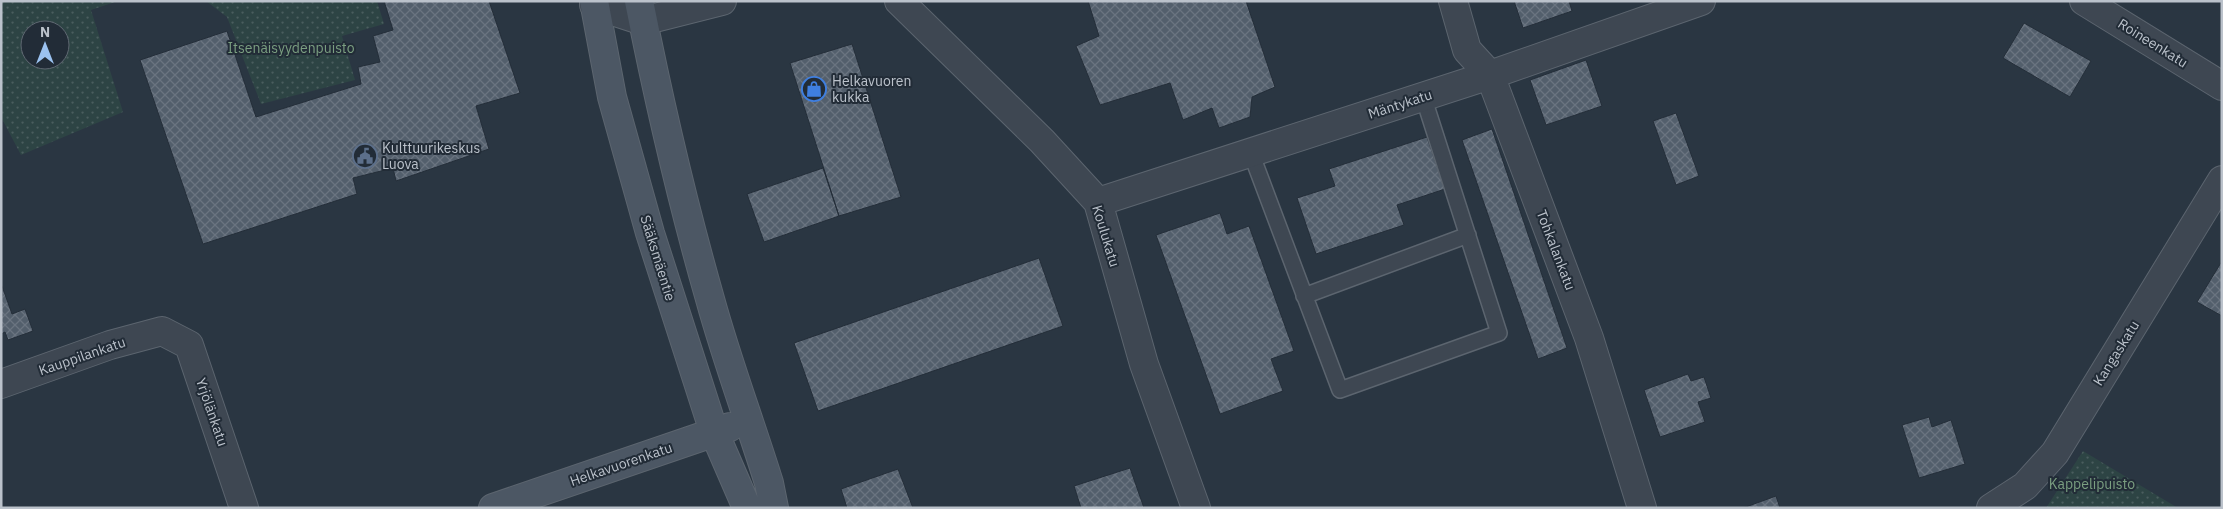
<svg xmlns="http://www.w3.org/2000/svg" width="2223" height="509" font-family="'IBM Plex Sans',sans-serif">
	<style>
		.park { fill: url(#park-dots); fill-rule: evenodd }
		.building { fill: url(#building-cross-hatch); stroke: #242e39 }
		.lines { fill: none; stroke-linecap: round; stroke-linejoin: round }
		.lane-casing { stroke: #5c656f; stroke-width: 18 }
		.street-casing { stroke: #5c656f; stroke-width: 30 }
		.secondary-casing { stroke: #5c656f; stroke-width: 30 }
		.lane { stroke: #3e4752; stroke-width: 15 }
		.street { stroke: #3e4752; stroke-width: 28 }
		.secondary { stroke: #4c5764; stroke-width: 28 }
		.labels { text-anchor: middle; stroke-width: 4; stroke-linejoin: round; paint-order: stroke }
		.street-label { font-size: 14px; fill: #bbc2cb; stroke: #222c37 }
		.park-label { font-size: 14px; fill: #7b9f81; stroke: #222c37 }
		.poi-label { font-size: 14px; fill: #bbc2cb; stroke: #222c37; text-anchor: start }
	</style>
	<defs>
		<pattern id="park-dots" width="8" height="8" patternUnits="userSpaceOnUse" patternTransform="scale(1.25)"><rect width="8" height="8" fill="#2d4444"/><path d="M2 2h.1M6 6h.1" fill="none" stroke="#4a5d5e" stroke-width="1.8" stroke-linecap="round"/></pattern>
		<pattern id="building-cross-hatch" width="8" height="8" patternUnits="userSpaceOnUse" patternTransform="scale(1.25)"><rect width="8" height="8" fill="#535f6c"/><path d="M0 0l8 8M0 8l8-8" fill="none" stroke="#6a7480"/></pattern>
	</defs>
	<rect width="100%" height="100%" fill="#2a3642"/>
	<!-- park -->
	<path class="park" d="M1,1h117l-27,9 32,102 -102,43 -20,-38zM30,30h30v30h-30z
		M206,1h171l7,23 -42,12 13,44 -94,24 -34,-87z
		M2083,451l95,57h-132z"/>
	<!-- building -->
	<path class="building" d="M384,1h105l31,92 -44,13 13,43 -93,32 -3,-13 -40,10 4,16 -154,50 -63,-184 87,-29 29,86 105,-33 -3,-17 22,-5 -7,-26 20,-6z
		M1088,1h158l29,86 -23,10 -2,20 -31,11 -7,-20 -29,12 -13,-37 -70,22 -24,-59 23,-10z
		M1514,1h55l3,10 -49,17z
		M2024,23l67,38 -21,36 -67,-39z
		M852,44l49,153 -62,19 -49,-153z
		M1586,60l16,46 -56,19 -16,-45z
		M1676,113l23,63 -23,9 -23,-64z
		M1492,129l75,219 -29,11 -76,-219z
		M1427,137l18,52 -48,16 7,20 -88,29 -19,-56 38,-12 -6,-17z
		M823,168l16,48 -75,26 -17,-48z
		M1220,213l7,21 22,-8 45,125 -23,8 12,32 -63,23 -64,-179z
		M1039,258l24,68 -245,85 -24,-68z
		M2222,261v55l-25,-14z
		M2,286l10,28 13,-5 8,22 -25,9 -3,-8 -4,2z
		M1688,374l3,7 13,-4 7,21 -13,4 7,20 -45,15 -16,-47z
		M1929,417l3,10 19,-7 14,44 -46,14 -17,-53z
		M1130,468l14,40h-63l-7,-22z
		M898,469l15,39h-66l-6,-19z
		M1776,496l4,12h-37z"/>
	<g class="lines">
		<defs>
			<path id="lane" d="M1251,153l89,237 159,-57 -76,-237
				M1304,296l164,-61"/>
			<path id="street" d="M899,1l143,140 56,61 46,162 52,144
				M1453,1l14,49 23,25 99,263 53,170
				M2084,1l138,85
				M594,5l49,16 79,-20
				M1098,202l392,-127 211,-74
				M1,384l109,-39 52,-14 27,14 55,163
				M1991,508l34,-22 30,-33 167,-273"/>
			<path id="secondary" d="M594,1l18,96 38,136 64,199 33,76
				M639,1c20,101 43,200 71,298 17,62 40,123 59,184l5,25
				M493,508l237,-81"/>
		</defs>
		<!-- lane casing -->
		<use href="#lane" class="lane-casing"/>
		<!-- street casing -->
		<use href="#street" class="street-casing"/>
		<!-- secondary casing -->
		<use href="#secondary" class="secondary-casing"/>
		<!-- lane -->
		<use href="#lane" class="lane"/>
		<!-- street -->
		<use href="#street" class="street"/>
		<!-- secondary -->
		<use href="#secondary" class="secondary"/>
	</g>
	<!-- icons -->
	<defs>
		<symbol id="shop-ring" viewBox="-11 -11 22 22"><circle r="9.5" fill="#222c37" stroke="#3f7fe0" stroke-width="1.5"/><path d="M-5-2.5h2.3a2.7 3.5 0 0 1 5.4 0H5L5.5 6h-11ZM-1.5-2.5h3a1.5 2.3 0 0 0-3 0Z" fill="#3f7fe0"/></symbol>
		<symbol id="civic-ring" viewBox="-11 -11 22 22"><circle r="9.5" fill="#222c37" stroke="#5c6f8a" stroke-width="1.5"/><path d="M-.6-6.5H3V-4.5H.6V-3L4-1V1h2V6H-6V1h2V-1L-.6-3ZM-1.2 2.5V6h2.4V2.5Z" fill="#5c6f8a"/></symbol>
	</defs>
	<g fill-rule="evenodd">
		<use href="#shop-ring" x="800" y="75" width="28" height="28"/>
		<use href="#civic-ring" x="351" y="142" width="28" height="28"/>
	</g>
	<g class="labels">
		<!-- street labels -->
		<g class="street-label">
			<text transform="translate(2153 43) rotate(32)" y="5">Roineenkatu</text>
			<text transform="translate(1400 104) rotate(-18)" y="5">Mäntykatu</text>
			<text transform="translate(1106 236) rotate(73)" y="5">Koulukatu</text>
			<text transform="translate(1556 250) rotate(69)" y="5">Tohkalankatu</text>
			<text transform="translate(658 258) rotate(73)" y="5">Sääksmäentie</text>
			<text transform="translate(2116 353) rotate(-58)" y="5">Kangaskatu</text>
			<text transform="translate(82 356) rotate(-19)" y="5">Kauppilankatu</text>
			<text transform="translate(212 412) rotate(71)" y="5">Yrjölänkatu</text>
			<text transform="translate(621 464) rotate(-19)" y="5">Helkavuorenkatu</text>
		</g>
		<!-- park labels -->
		<g class="park-label">
			<text x="291" y="53">Itsenäisyydenpuisto</text>
			<text x="2092" y="489">Kappelipuisto</text>
		</g>
		<!-- poi labels -->
		<g class="poi-label">
			<text x="832" y="86">Helkavuoren<tspan x="832" dy="16">kukka</tspan></text>
			<text x="382" y="153">Kulttuurikeskus<tspan x="382" dy="16">Luova</tspan></text>
		</g>
	</g>
	<!-- border -->
	<rect width="2223" height="509" fill="none" stroke="#bbc2cb" stroke-width="5"/>
	<!-- north arrow -->
	<g transform="translate(45 45)"><circle r="24" fill="#222c37" stroke="#5f6872"/>
	<path d="M0-4L9 19L0 12L-9 19Z" fill="#9bc2f0"/>
	<text y="-8" font-size="14" font-weight="bold" text-anchor="middle" fill="#bbc2cb">N</text>
	</g>
</svg>
